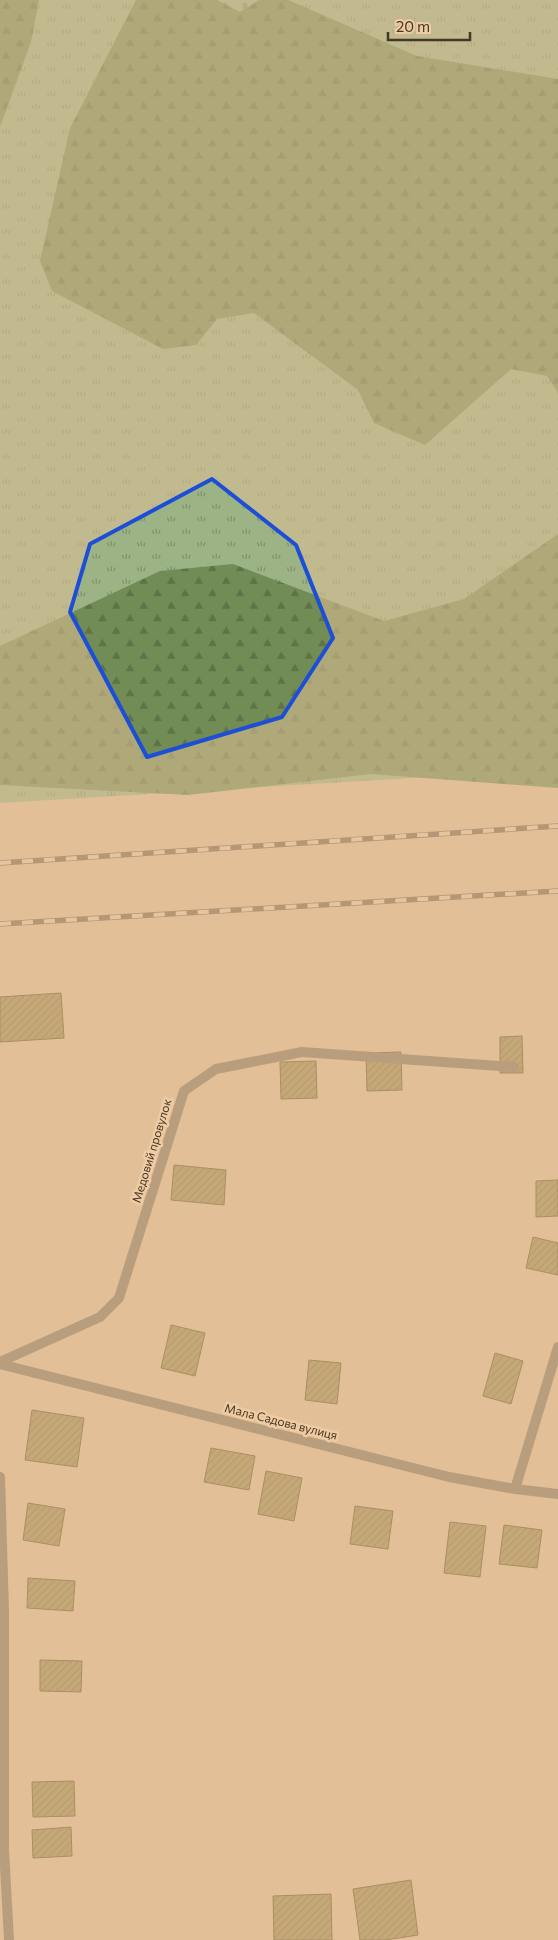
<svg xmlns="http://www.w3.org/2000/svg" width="558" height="1940" font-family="Commissioner,sans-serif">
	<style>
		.grass { fill: url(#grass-tufts) }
		.forest { fill: url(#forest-firs) }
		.cemetery { fill: url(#cemetery-stones) }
		.building { fill: url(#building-hatch); stroke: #655427 }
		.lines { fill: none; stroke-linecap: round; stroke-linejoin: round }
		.street { stroke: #887661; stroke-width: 10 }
		.rail-casing { stroke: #7c674e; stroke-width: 5.5 }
		.rail { stroke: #efcba3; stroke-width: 4; stroke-dasharray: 11; stroke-linecap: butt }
		.marked { fill: none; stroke: #1d4ed8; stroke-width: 4; stroke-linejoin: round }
		.labels { text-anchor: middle; stroke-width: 5; stroke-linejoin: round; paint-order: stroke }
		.street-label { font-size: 12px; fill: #453726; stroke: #efcba3 }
	</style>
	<defs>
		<pattern id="grass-tufts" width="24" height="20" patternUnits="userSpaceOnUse" patternTransform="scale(1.25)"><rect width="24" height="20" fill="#9cb385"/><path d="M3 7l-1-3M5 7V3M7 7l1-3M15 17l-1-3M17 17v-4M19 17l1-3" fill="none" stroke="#81926d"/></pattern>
		<pattern id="forest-firs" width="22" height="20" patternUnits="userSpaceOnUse" patternTransform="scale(1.25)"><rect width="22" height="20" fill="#728c56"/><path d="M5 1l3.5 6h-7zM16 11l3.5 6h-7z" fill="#5f7347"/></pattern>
		<pattern id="cemetery-stones" width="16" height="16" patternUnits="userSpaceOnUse" patternTransform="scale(1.25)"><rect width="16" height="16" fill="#9cb385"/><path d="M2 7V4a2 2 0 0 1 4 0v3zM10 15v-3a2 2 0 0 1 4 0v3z" fill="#81926d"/></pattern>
		<pattern id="building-hatch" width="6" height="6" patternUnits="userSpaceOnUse" patternTransform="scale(1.25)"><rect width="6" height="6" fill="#a38d50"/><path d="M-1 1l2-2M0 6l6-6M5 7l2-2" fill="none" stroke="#877442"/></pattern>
	</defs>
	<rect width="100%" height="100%" fill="#e2bf97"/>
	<!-- grass -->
	<path class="grass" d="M0,0h558v769l-558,34z"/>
	<!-- forest -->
	<path class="forest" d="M0,0h39l-8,42 -31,85z
		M136,0h152l129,56 141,23v314l-11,-17 -36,-7 -86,76 -51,-22 -16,-33 -104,-77 -37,6 -21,26 -33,4 -111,-58 -12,-30 30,-133z
		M558,534v254l-187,-14 -183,21 -188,-10v-139l160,-75 73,-7 151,57 80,-22z"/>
	<!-- cemetery -->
	<path class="cemetery" d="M217,0h42l-19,12z"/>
	<!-- building -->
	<path class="building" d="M61,993l3,45 -64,4v-45z
		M522,1036l1,37h-23v-36z
		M401,1052l1,38 -35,1 -1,-38z
		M316,1061l1,37 -36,1 -1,-37z
		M174,1165l52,5 -2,35 -53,-5z
		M558,1180v36l-22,1v-36z
		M533,1237l25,6v32l-32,-7z
		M171,1325l34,8 -10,43 -34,-8z
		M495,1353l28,8 -12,43 -28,-8z
		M309,1360l32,3 -4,41 -32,-4z
		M32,1410l52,8 -7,49 -52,-7z
		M211,1448l44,8 -6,34 -45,-8z
		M266,1471l36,7 -8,43 -36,-7z
		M28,1503l37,6 -6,37 -36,-6z
		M355,1506l38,5 -5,38 -38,-5z
		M450,1522l36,4 -6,51 -36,-4z
		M504,1525l38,5 -5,38 -38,-4z
		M28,1578l47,3 -2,30 -46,-3z
		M40,1660l42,1 -1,31 -41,-1z
		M74,1781l1,35 -42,1 -1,-35z
		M71,1827l1,29 -39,2 -1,-28z
		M411,1880l7,55 -32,5h-26l-7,-51z
		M331,1894l1,46h-58l-1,-44z"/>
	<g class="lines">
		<!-- street -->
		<path class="street" d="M0,1362l100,-45 19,-19 65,-207 32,-22 86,-17 212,15
			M0,1364l449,113 66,12 43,5
			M0,1477l4,134v238l5,91
			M515,1489l43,-142"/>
		<defs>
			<path id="rail" d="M0,863l558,-37
				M0,924l558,-33"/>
		</defs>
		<!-- rail casing -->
		<use href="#rail" class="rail-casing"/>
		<!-- rail -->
		<use href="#rail" class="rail"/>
	</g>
	<!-- marked area -->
	<path d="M0 0H558V1940H0ZM212,479l84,66 37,93 -51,79 -135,40 -77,-145 20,-68z" fill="#e2bf97" fill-opacity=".55" fill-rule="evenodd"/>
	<path class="marked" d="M212,479l84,66 37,93 -51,79 -135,40 -77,-145 20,-68z"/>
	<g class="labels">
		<!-- street labels -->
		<g class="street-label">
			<text transform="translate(152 1151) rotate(-73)" y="4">Медовий провулок</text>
			<text transform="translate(281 1422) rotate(14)" y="4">Мала Садова вулиця</text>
		</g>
	</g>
	<!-- scale -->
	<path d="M388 32v8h82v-8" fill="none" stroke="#453726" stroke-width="2.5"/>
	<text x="396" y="32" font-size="15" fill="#453726" stroke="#efcba3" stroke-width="4" paint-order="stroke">20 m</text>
</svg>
